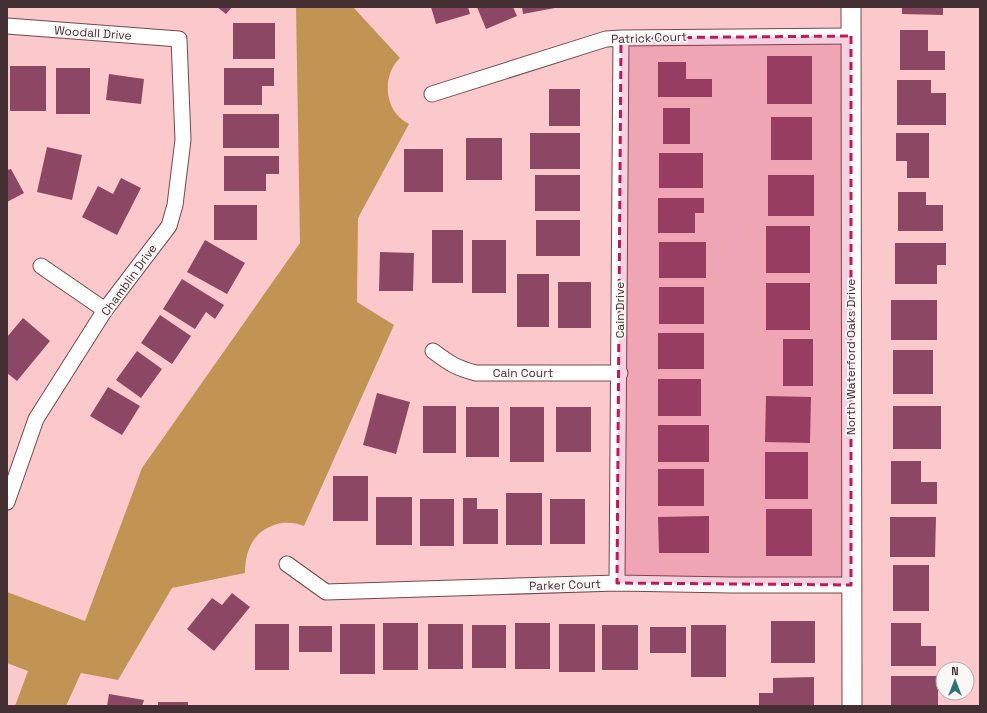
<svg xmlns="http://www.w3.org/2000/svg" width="987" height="713" font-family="'Space Grotesk',sans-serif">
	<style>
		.forest { fill: #c19454 }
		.building { fill: #8b4763 }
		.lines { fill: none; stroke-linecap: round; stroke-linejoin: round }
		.minor-casing { stroke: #73494c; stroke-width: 17 }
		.tertiary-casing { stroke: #73494c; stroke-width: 21 }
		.minor { stroke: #fff; stroke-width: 15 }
		.tertiary { stroke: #fff; stroke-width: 19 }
		.marked { fill: #c2185b; fill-opacity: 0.2; stroke: #c2185b; stroke-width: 3; stroke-dasharray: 8 5; stroke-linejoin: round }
		.labels { text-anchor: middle; stroke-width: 4; stroke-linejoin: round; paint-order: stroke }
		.street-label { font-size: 12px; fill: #443032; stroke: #fcf7f7 }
	</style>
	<rect width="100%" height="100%" fill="#fbc9cb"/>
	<!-- forest -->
	<path class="forest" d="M296,7h57l47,51c-19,18 -16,54 9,66l-51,94 -1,84 37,23 -90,201c-6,-3 -15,-4 -22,-3 -27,5 -37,25 -37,50l-73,15 -54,92 -37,-7 -15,33h-51l13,-35 -21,-8v-71l78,29 57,-153 158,-225z"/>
	<!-- building -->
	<path class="building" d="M217,7h15l-6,7z
		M431,7h37l2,7 -34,10z
		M477,7h36l4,9 -31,13z
		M522,7h33v1l-32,6z
		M902,7h41v8l-41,-1z
		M233,23h42v36h-42z
		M900,30h28v21h17v19h-45z
		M767,56h45v48h-45z
		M658,62h28v17h26v18h-54z
		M10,66h36v45h-36z
		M56,68h34v46h-34z
		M224,68h50v18h-12v19h-38z
		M109,74l35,5 -3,25 -35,-4z
		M897,80h34v13h15v32h-49z
		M549,89h31v37h-31z
		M663,108h27v36h-27z
		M223,114h56v34h-56z
		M771,117h41v43h-41z
		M530,133h50v36h-50z
		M896,133h33v45h-22v-17h-11z
		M466,138h36v42h-36z
		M47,147l35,8 -10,45 -35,-8z
		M404,149h39v43h-39z
		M659,153h44v35h-44z
		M224,156h55v18h-13v17h-42z
		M11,169l13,24 -17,9v-32z
		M535,175h45v36h-45z
		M768,175h46v41h-46z
		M121,178l20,10 -24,47 -35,-18 16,-31 15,8z
		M898,192h28v13h17v26h-45z
		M658,198h46v15h-9v20h-37z
		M214,205h43v35h-43z
		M536,220h44v36h-44z
		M766,226h44v47h-44z
		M432,230h31v53h-31z
		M205,240l40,23 -18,31 -40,-22z
		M472,240h34v53h-34z
		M659,242h47v36h-47z
		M895,243h51v22h-9v19h-42z
		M380,252l34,1 -1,38h-34z
		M517,274h32v53h-32z
		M182,279l42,26 -9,14 -9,-7 -11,17 -32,-20z
		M558,282h33v46h-33z
		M766,283h44v47h-44z
		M659,287h45v37h-45z
		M891,300h46v40h-46z
		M160,315l31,21 -19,28 -31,-21z
		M23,318l27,23 -33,40 -10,-8v-36z
		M658,333h46v36h-46z
		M783,339h30v47h-30z
		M893,350h40v44h-40z
		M137,351l25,18 -21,29 -25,-18z
		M658,379h43v37h-43z
		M108,387l32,19 -18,29 -32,-19z
		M377,393l33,9 -14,52 -33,-9z
		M766,396l45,1 -1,46 -45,-1z
		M423,406h33v47h-33z
		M893,406h48v43h-48z
		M466,407h33v50h-33z
		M510,407h34v55h-34z
		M556,407h35v45h-35z
		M658,425h51v37h-51z
		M765,452h43v47h-43z
		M891,461h30v21h16v22h-46z
		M658,469h46v37h-46z
		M333,476h35v45h-35z
		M506,493h36v52h-36z
		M376,497h36v48h-36z
		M463,498h14v11h21v35h-35z
		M420,499h34v47h-34z
		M550,499h35v45h-35z
		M766,509h46v47h-46z
		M709,516v37h-50l-1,-36z
		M890,517h46l-1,40h-45z
		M893,565h36v46h-36z
		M232,593l18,14 -36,44 -27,-22 25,-31 10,7z
		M771,621h44v42h-44z
		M383,623h35v47h-35z
		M515,623h35v46h-35z
		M891,623h30v23h15v20h-45z
		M255,624h34v46h-34z
		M340,624h35v50h-35z
		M428,624h35v45h-35z
		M559,624h36v48h-36z
		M472,625h34v43h-34z
		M602,625h36v45h-36z
		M691,625h35v52h-35z
		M299,626h33v26h-33z
		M650,627h36v26h-36z
		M891,676h47v30h-47z
		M814,677v29h-55v-13h14v-15z
		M109,694l35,6 -2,6h-35z
		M158,702h30v4h-30z"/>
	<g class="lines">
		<defs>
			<path id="minor" d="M7,26l172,13 4,101 -8,65 -6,21 -64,84 -69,109 -29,83
				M432,94l174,-55 15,-1 230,-2
				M41,266l64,44
				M433,351c16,12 23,17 43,22h144
				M287,564l39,28 291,-9 114,2h120
				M617,583l4,-545"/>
			<path id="tertiary" d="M851,7l1,699"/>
		</defs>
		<!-- minor casing -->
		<use href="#minor" class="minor-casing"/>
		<!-- tertiary casing -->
		<use href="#tertiary" class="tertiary-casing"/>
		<!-- minor -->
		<use href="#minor" class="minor"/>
		<!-- tertiary -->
		<use href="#tertiary" class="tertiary"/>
	</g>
	<!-- marked area -->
	<path class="marked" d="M851,36v549l-234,-2 4,-545z"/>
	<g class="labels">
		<!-- street labels -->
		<g class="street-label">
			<text transform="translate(93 33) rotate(4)" y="4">Woodall Drive</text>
			<text transform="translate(649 38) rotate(-2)" y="4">Patrick Court</text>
			<text transform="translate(129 280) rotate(-54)" y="4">Chamblin Drive</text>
			<text transform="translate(620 310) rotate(-90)" y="4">Cain Drive</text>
			<text transform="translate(851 357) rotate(-90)" y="4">North Waterford Oaks Drive</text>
			<text x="523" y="377">Cain Court</text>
			<text transform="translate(565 585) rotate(-2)" y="4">Parker Court</text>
		</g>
	</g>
	<!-- border -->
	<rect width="987" height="713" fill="none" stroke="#443032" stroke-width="16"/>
	<!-- north arrow -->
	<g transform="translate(955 681)"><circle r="19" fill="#fcf7f7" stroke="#b2a7a8"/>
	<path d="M0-3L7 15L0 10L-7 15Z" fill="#2b7575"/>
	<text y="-6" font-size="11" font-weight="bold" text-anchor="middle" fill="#443032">N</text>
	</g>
</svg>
